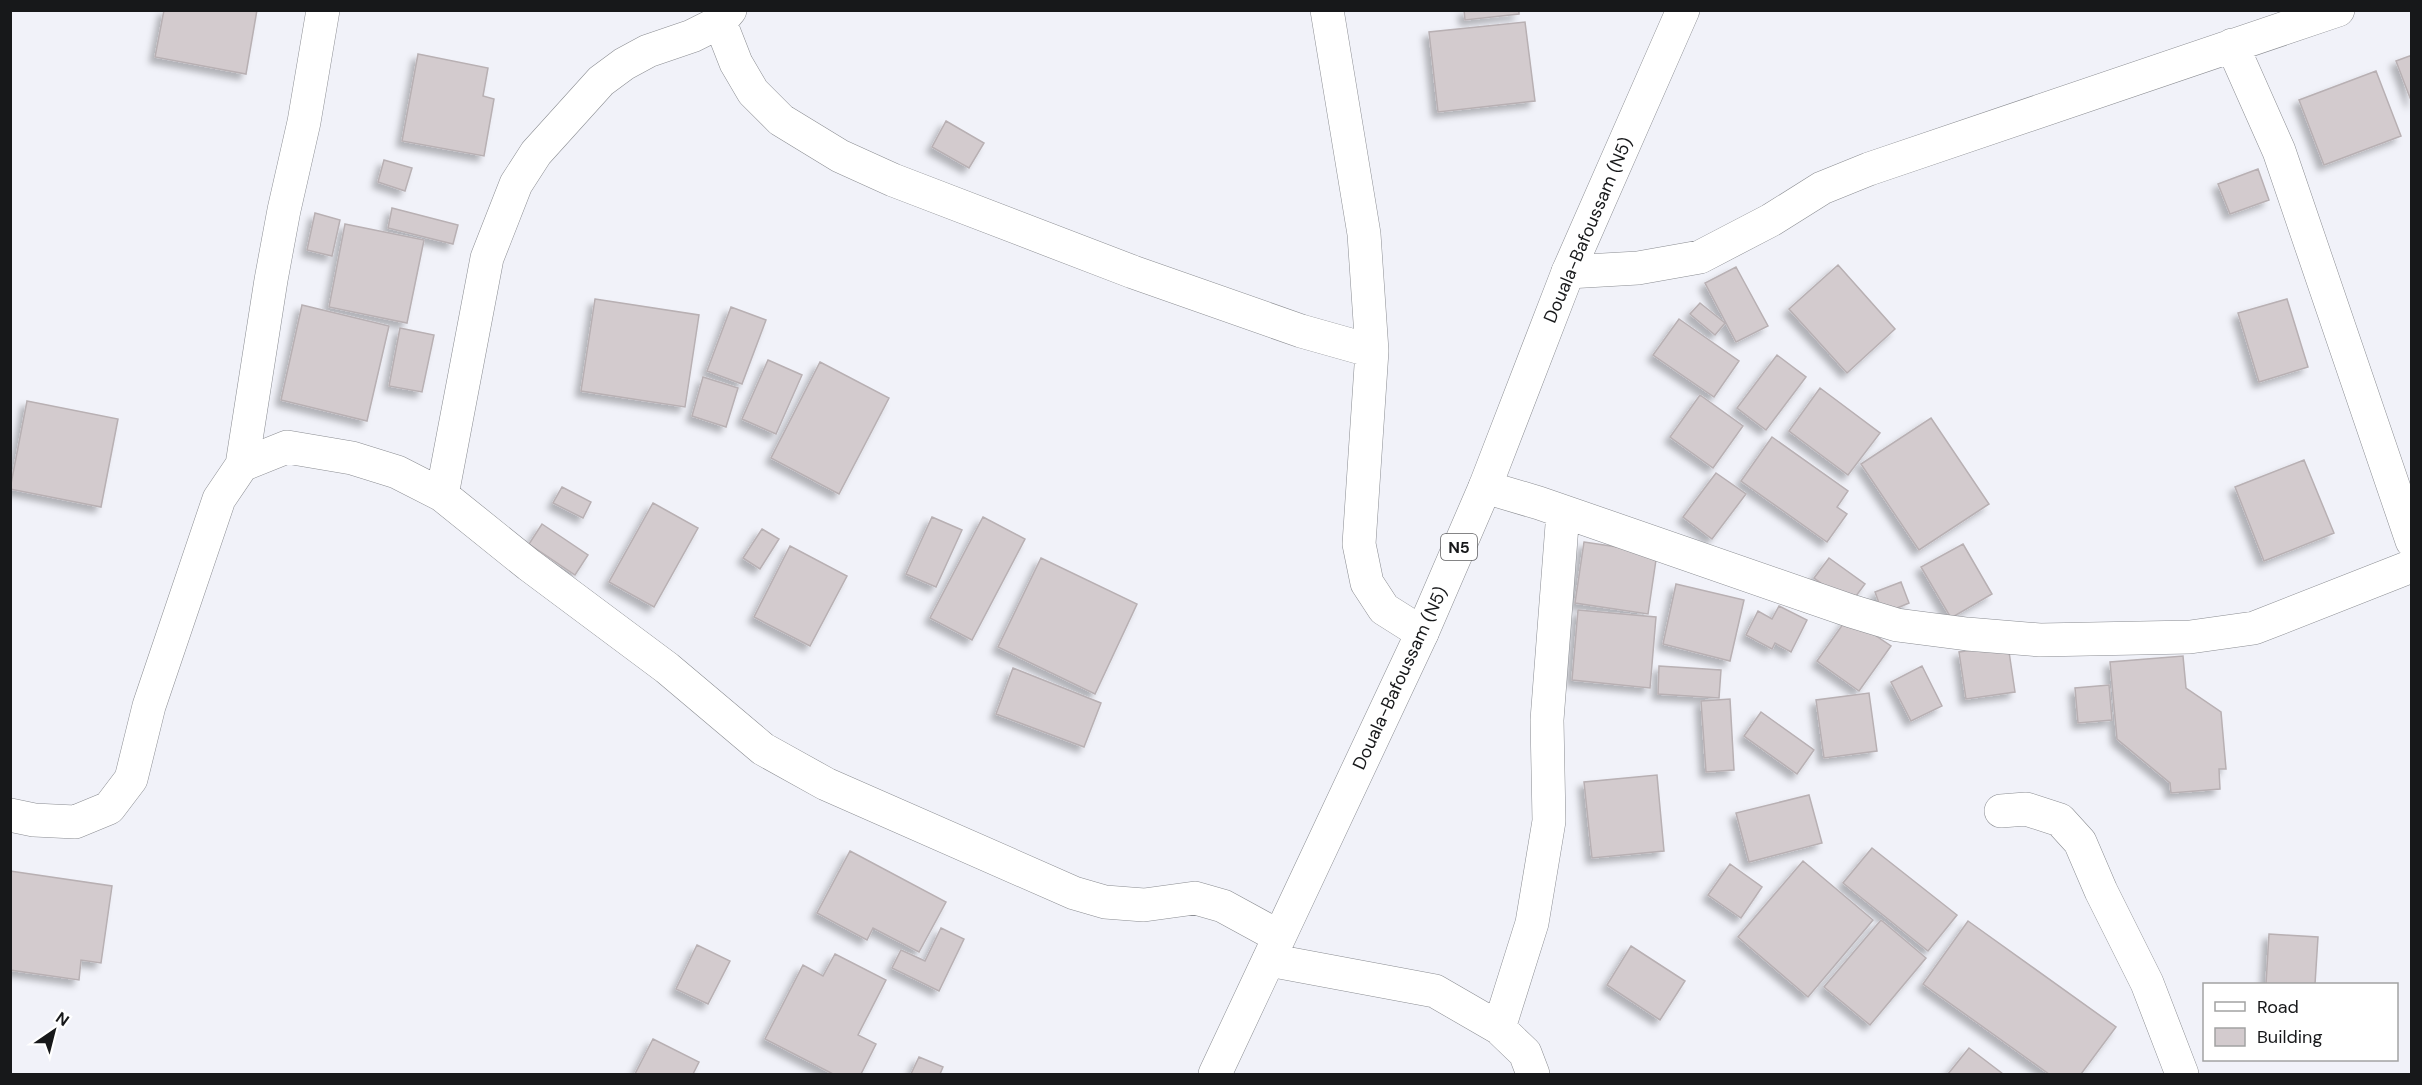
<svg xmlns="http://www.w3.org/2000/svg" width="2422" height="1085" font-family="'DM Sans',sans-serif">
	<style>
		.building { fill: #d3cbce; stroke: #b8b0b3; stroke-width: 1.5; filter: url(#shadow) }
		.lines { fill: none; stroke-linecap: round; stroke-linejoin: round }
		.street-casing { stroke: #8b8d92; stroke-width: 34 }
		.highway-casing { stroke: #8b8d92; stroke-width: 34 }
		.street { stroke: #fff; stroke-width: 33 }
		.highway { stroke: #fff; stroke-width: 33 }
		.labels { text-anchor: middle; stroke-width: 6; stroke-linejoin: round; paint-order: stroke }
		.shield { fill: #fff; stroke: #5d5d5f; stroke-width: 1.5 }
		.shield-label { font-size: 16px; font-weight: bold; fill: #17181a }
		.street-label { font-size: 18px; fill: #17181a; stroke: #fff }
	</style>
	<defs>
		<filter id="shadow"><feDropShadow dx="-5.5" dy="5.5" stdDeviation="3" flood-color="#0004"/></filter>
	</defs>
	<rect width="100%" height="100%" fill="#f1f2f9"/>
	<!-- building -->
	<path class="building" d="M164,10h93l-11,64 -91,-17z
		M1464,10h55v4l-54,6z
		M1525,22l10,79 -97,11 -9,-80z
		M418,54l70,14 -5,28 11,3 -10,57 -82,-15z
		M2412,55v48l-16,-42z
		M2376,71l25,65 -77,29 -25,-65z
		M946,121l38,22 -15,25 -37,-21z
		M384,160l28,8 -7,23 -27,-9z
		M2258,169l11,31 -39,14 -12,-30z
		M392,208l66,17 -5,19 -65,-16z
		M315,213l25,7 -8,36 -25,-6z
		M345,224l79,16 -17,83 -78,-16z
		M1838,265l57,64 -48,44 -58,-64z
		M1736,267l32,59 -32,16 -31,-59z
		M595,299l104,16 -14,92 -104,-16z
		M2287,299l21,68 -49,15 -21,-69z
		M1700,303l25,20 -10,12 -25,-21z
		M302,305l87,21 -22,95 -86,-21z
		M731,307l35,13 -24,64 -35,-13z
		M1679,319l60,42 -25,36 -61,-42z
		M400,328l34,7 -12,57 -33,-6z
		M1777,355l29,22 -40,53 -29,-22z
		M768,360l34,15 -26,59 -34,-15z
		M820,362l69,36 -50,96 -68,-36z
		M703,377l35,11 -12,39 -34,-11z
		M1820,388l60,45 -32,42 -59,-44z
		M1700,395l43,31 -30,42 -43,-31z
		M27,401l91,18 -17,88 -91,-18z
		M1931,418l58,86 -70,46 -58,-86z
		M1772,437l76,54 -11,16 10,7 -20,28 -86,-61z
		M2304,460l30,73 -70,28 -29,-74z
		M1716,473l30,21 -34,45 -29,-22z
		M562,487l29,15 -8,16 -30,-15z
		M653,503l45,25 -44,79 -45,-25z
		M932,517l30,13 -26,57 -30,-13z
		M983,517l42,22 -53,101 -42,-22z
		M542,524l46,31 -13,20 -46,-31z
		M762,529l17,10 -19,30 -17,-11z
		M1584,542l73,11 -9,61 -73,-11z
		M1963,544l29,50 -41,24 -30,-51z
		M790,546l57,30 -37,70 -56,-29z
		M1041,558l96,46 -42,90 -97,-47z
		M1829,558l36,26 -15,20 -36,-26z
		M1901,582l8,21 -26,11 -8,-22z
		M1676,584l68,16 -14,61 -67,-17z
		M1779,606l28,14 -16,32 -16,-9 -3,6 -26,-14 12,-24 14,8z
		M1578,610l78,7 -6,71 -78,-8z
		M1848,617l43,29 -32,45 -42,-30z
		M2008,645l7,47 -49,7 -7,-47z
		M2183,656l3,32 35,24 5,57h-7l1,20 -49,4 -1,-10 -53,-44 -7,-77z
		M1659,666l62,4 -2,28 -61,-4z
		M1922,666l20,40 -31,15 -20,-39z
		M1013,668l88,35 -17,44 -88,-33z
		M2109,685l3,35 -34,3 -3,-35z
		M1869,693l8,58 -53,7 -8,-58z
		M1730,699l4,71 -28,2 -5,-71z
		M1761,712l53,38 -17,24 -53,-38z
		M1657,775l7,76 -72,7 -8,-76z
		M1809,795l13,48 -73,19 -13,-49z
		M1872,848l85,67 -29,36 -85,-68z
		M850,851l96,51 -27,50 -46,-24 -6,12 -50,-27z
		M1803,861l70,59 -65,77 -70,-60z
		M1730,864l32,23 -21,31 -33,-23z
		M10,871l102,15 -11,77 -20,-3 -2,20 -69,-10z
		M1881,920l45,38 -56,67 -46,-38z
		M1968,921l148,106 -35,47h-32l-126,-90z
		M941,928l23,11 -25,52 -47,-23 9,-18 24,11z
		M2269,934l49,3 -3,47h-49z
		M697,945l33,16 -22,43 -32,-15z
		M1631,946l54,35 -25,39 -53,-35z
		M835,954l51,26 -28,55 18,9 -15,30h-28l-68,-35 38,-74 20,11z
		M653,1039l46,23 -6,12h-58z
		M1969,1048l34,26h-55z
		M919,1057l24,10 -3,7h-29z"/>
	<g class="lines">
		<defs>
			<path id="street" d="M1327,10l37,224 8,117 -13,193 8,39 17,26 38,24
				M720,22l16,41 17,29 28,28 59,36 53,24 240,92 168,59 71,20
				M2232,45l47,106 133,390
				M1568,272l70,-4 62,-11 71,-37 51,-32 47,-19 469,-159
				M242,465l29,-185 13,-70 20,-88 19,-112
				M1485,487l54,16 312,108 46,14 70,9 73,6 150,-3 64,-9 158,-62
				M442,495l45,-237 29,-74 20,-31 65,-72 23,-17 24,-13 44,-15 28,-14 10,-12
				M2001,811l25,-2 34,11 20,22 21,49 46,92 35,91
				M10,815l24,5 41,2 34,-14 22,-29 18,-73 70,-207 23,-34 45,-18 65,11 45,14 45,23 87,70 138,103 96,81 63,35 248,109 31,9 39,3 51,-7 28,8 55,30
				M1269,960l166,31 64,37 26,25 8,21
				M1499,1028l33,-105 17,-102 -2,-101 16,-208"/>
			<path id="highway" d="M1215,1074l207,-441 63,-146 83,-215 115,-262"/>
		</defs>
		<!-- street casing -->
		<use href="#street" class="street-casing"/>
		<!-- highway casing -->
		<use href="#highway" class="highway-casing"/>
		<!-- street -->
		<use href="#street" class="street"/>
		<!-- highway -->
		<use href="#highway" class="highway"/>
	</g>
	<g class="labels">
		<!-- shield labels -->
		<rect class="shield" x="1441" y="534" width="36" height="26" rx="4.5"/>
		<g class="shield-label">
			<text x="1459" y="553">N5</text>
		</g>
		<!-- street labels -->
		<g class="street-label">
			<text transform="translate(1588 230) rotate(-67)" y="6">Douala-Bafoussam (N5)</text>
			<text transform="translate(1400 678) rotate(-65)" y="6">Douala-Bafoussam (N5)</text>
		</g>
	</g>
	<!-- border -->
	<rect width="2422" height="1085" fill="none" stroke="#17181a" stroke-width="24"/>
	<!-- legend -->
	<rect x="2203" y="983" width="195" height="78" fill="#ffffff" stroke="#a2a3a3" stroke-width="1.5"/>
	<rect x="2215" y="1002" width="30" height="9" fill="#ffffff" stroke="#a2a3a3" stroke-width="1.5"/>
	<text x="2257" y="1013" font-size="18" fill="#17181a">Road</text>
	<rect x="2215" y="1028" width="30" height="18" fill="#d3cbce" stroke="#a2a3a3" stroke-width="1.5"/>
	<text x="2257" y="1043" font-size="18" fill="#17181a">Building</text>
	<!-- north arrow -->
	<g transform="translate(54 1031) rotate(35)" stroke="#ffffff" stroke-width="4.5" paint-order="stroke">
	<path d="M0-4.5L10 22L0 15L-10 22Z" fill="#17181a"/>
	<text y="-9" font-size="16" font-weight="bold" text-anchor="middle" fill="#17181a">N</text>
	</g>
</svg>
